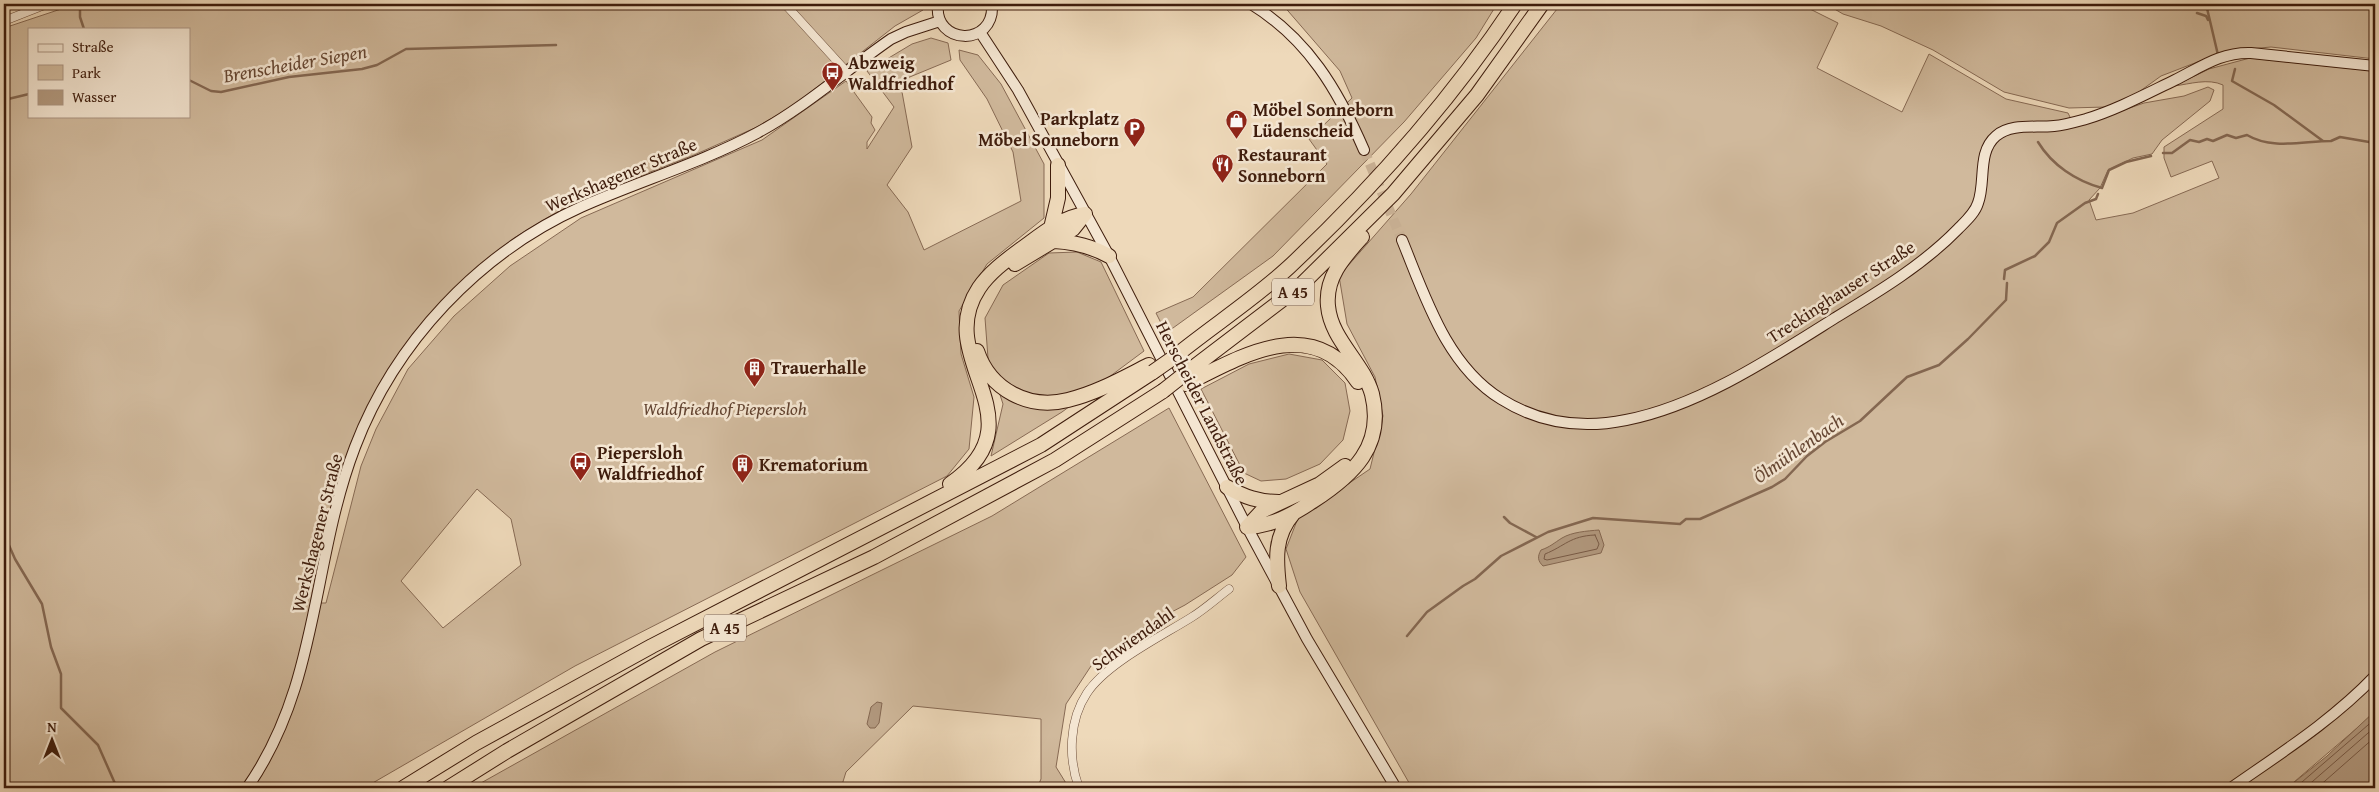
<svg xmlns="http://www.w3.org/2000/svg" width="2379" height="792" font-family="'Gentium Book Plus',serif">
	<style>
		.green { fill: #d0b99c; stroke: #876a54; fill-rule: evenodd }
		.water { fill: #b2997f; stroke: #846751 }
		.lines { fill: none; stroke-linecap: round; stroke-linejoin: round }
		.shore { stroke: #785a46; stroke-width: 1 }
		.stream { stroke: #846751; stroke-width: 2.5 }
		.secondary-tunnel { stroke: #cbb397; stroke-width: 10; stroke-dasharray: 10 5; stroke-linecap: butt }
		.street-casing { stroke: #6a4b38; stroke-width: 9 }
		.secondary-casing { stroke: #3e1c0c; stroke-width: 12 }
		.highway-casing { stroke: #3e1c0c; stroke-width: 16 }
		.street { stroke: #f4e6d2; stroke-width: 8 }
		.secondary { stroke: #f4e6d2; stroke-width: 10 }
		.highway { stroke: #eed9ba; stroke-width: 14 }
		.highway-bridge-casing { stroke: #3e1c0c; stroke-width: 16; stroke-linecap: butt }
		.highway-bridge { stroke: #eed9ba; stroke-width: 14 }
		.labels { text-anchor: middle; stroke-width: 5; stroke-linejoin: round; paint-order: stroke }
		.shield { fill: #f4e6d2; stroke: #755947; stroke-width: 1 }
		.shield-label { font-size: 16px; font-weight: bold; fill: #3e1c0c }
		.poi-label { font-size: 18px; font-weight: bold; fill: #3e1c0c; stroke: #f4e6d2; text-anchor: start }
		.street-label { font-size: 18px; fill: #3e1c0c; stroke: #f4e6d2 }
		.park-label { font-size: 18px; font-style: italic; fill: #624330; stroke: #f4e6d2 }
		.water-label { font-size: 19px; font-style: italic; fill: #674834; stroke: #f4e6d2 }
	</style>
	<rect width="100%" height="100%" fill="#eed9ba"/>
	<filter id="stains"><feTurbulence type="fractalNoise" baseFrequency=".004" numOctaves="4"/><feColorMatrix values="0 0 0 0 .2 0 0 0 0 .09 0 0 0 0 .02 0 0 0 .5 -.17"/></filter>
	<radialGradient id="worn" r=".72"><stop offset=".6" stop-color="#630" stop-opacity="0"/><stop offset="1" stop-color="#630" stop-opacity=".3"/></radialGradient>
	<!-- green -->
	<path class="green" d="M76,4h849l-2,6 -28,16 -102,80 -36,21 -63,28 -108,42 -34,18 -38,23 -32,26 -25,23 -31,34 -72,123 -34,159h6l35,-137 15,-37 32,-60 46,-53 56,-50 71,-48 181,-78 84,-59 26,36 -1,6 4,7 -8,12v7l27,-42 -27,-36 45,-27 19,-6 17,5 3,17 -51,21 12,66 -25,38 21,27 16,38 97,-49 -8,-49 -26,-53 -27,-39 -1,-10 19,5 23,29 43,80v54l-57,46 -28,47 2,43 13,43 -5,52 -22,27 -372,190 -211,122h-360v-760zM29,29h160v87h-160zM477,489l34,30 10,46 -78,63 -42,-47z
		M1282,4h215l-21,34 -72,84 -131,134 -107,77 -10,-20 37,-16 134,-133 -18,-25 43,-41 -12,-27z
		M1561,4h239l38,19 -21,45 85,44 27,-58 77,45 62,14 7,14 69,-24 40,-7 24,-9 6,3 -4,11 -48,39 -10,14 -19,4 -25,12 -8,18 -11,12 7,20 37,-7 86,-35 -7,-17 -41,16 -7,-19v-11l59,-38v-24c-15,-7 -33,-1 -49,1l35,-17 41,-11 125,13v640l-5,6 -83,71h-875l-112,-196 -14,-43 12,-31 72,-49 13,-53 -8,-39 -28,-53 -8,-48 72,-82z
		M1826,4h549v55l-104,-12 -45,4 -65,25 -25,18 -30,13 -37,1 -65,-16 -71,-42 -52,-24 -38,-12z
		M1077,252l24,10 43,89 -82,61 -71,44 12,-52 -15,-46 -3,-40 18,-33 46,-32z
		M1289,354l33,6 23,23 5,28 -7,29 -23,24 -34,15 -25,2 -17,-8 -43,-84 48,-25z
		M1169,408l77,149 -14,18 -47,30 -38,20 -56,41 -25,38 -10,63 13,21h-32l4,-9v-60l-128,-13 -67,66 -5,16h-369l243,-136 277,-136z"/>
	<!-- water -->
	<path class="water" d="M1599,530l5,15 -3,8 -58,13c-5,-5 -6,-9 -2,-16 9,-3 13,-7 21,-12 10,-6 25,-7 37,-8z
		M877,702l5,1 -3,20 -4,5h-5l-3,-4 4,-17z
		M2375,711v77h-88l40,-32z"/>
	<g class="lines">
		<!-- shore -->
		<path class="shore" d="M1595,535l4,9 -2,5 -50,11 -3,-1 1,-5c20,-8 25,-18 50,-19z
			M2295,788l80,-69
			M2305,788l70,-61
			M2317,788l58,-51"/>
		<!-- stream -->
		<path class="stream" d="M80,4v13l4,12
			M2206,4l12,51
			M2197,13l9,3 2,4
			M2235,69l-3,12 42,24 49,36
			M189,80l22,11 10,1 68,-15 73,-8 15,-4 29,-16 150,-4
			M4,100l25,-6
			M2038,142c14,23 38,39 64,46
			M2163,153h9l18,-13 9,2 8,-3 6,2 14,-6 9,3 11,-3c25,15 57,6 84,6l9,-4 35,6
			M2102,188l7,-18 17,-8 25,-6
			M2004,279l1,-9 30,-14 14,-14 8,-19 28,-20 11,-4 2,-5
			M1504,517l6,6 26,14
			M4,534l11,25 27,45 9,43 10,27v34l37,37 19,43
			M1407,636l20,-24 36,-26 12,-7 26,-23 47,-24 45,-14 87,6 6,-5h14l72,-32 13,-8 22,-23 18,-14 35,-21 47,-44 32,-12 29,-26 38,-39 1,-17"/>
		<!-- secondary-tunnel -->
		<path class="secondary-tunnel" d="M1364,150l38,90"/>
		<defs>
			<path id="street" d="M785,4l61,67
				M4,21l43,-17
				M1079,788c-11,-30 -10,-68 8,-95 20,-30 75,-57 105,-76 13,-8 25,-19 37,-28"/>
			<path id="secondary" d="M938,4c-5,41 57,44 54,0
				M1251,4c57,35 87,86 113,146
				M980,32l38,58 91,166 138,271 60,112 89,149
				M1402,240c23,56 44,125 99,159 38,24 81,30 125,21 73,-14 147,-63 209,-102 43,-26 88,-53 123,-89 8,-8 17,-16 20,-26 8,-21 -1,-51 18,-67 15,-13 39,-8 58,-10 11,-1 21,-4 32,-7 30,-9 60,-25 89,-39 26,-13 46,-28 76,-27l124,13
				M247,788c73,-104 64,-226 108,-341 40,-105 124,-194 226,-240 58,-26 120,-44 176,-74 48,-26 89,-63 134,-94l15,-7 34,-11
				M2231,788c50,-35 102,-68 144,-112"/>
			<path id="highway" d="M1051,228l7,-30v-33
				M1054,241c21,1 37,5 55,15
				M1015,264l58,-35 12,-15
				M977,351c13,39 52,59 91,49 29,-7 55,-22 81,-35
				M1173,358c38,-31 80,-58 116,-91 84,-79 162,-167 226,-263
				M1182,376l117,-89 94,-93 84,-99 65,-91
				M1186,384c56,-28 126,-71 172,-2
				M950,484c94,-65 -19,-124 29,-196 10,-15 26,-27 41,-38 21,-15 40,-32 65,-36
				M1227,487c17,10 32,15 52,15
				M1247,527c25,-1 45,-12 66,-26 40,-26 72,-55 59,-107 -9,-32 -41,-54 -44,-88 -3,-29 16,-49 34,-69
				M1247,527l15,-16 58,-27 25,-18
				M1279,586c-3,-26 -5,-50 14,-72
				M403,788l73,-45 176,-97 389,-201 112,-73
				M448,788l59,-37 194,-112 173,-82 181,-97 108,-69"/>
		</defs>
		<!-- street casing -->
		<use href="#street" class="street-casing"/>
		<!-- secondary casing -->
		<use href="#secondary" class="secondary-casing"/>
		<!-- highway casing -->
		<use href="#highway" class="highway-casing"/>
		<!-- street -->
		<use href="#street" class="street"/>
		<!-- secondary -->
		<use href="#secondary" class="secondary"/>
		<!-- highway -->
		<use href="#highway" class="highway"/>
		<defs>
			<path id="highway-bridge" d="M1153,372l20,-14
				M1163,391l19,-15"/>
		</defs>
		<!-- highway-bridge casing -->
		<use href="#highway-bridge" class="highway-bridge-casing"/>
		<!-- highway-bridge -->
		<use href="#highway-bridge" class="highway-bridge"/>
	</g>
	<!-- icons -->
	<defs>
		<symbol id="bus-pin" viewBox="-11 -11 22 30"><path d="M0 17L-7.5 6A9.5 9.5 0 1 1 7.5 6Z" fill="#8f2418" stroke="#f4e6d2"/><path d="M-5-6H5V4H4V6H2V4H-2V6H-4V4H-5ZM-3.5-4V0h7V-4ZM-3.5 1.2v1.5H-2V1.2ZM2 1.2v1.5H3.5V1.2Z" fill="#fff"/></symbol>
		<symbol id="shop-pin" viewBox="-11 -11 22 30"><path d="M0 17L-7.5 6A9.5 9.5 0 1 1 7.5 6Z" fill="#8f2418" stroke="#f4e6d2"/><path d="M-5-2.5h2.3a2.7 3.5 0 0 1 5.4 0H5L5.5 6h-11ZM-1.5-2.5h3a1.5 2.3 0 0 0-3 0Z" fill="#fff"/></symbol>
		<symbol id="parking-pin" viewBox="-11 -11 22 30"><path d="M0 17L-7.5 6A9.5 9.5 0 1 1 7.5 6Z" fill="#8f2418" stroke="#f4e6d2"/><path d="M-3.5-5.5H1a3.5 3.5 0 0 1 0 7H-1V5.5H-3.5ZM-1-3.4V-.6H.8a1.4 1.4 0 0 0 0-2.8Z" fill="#fff"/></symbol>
		<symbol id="restaurant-pin" viewBox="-11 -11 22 30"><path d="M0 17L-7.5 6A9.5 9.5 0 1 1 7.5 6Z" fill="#8f2418" stroke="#f4e6d2"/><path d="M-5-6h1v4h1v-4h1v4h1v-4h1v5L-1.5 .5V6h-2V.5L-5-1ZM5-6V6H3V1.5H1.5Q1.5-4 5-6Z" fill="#fff"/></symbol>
		<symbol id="building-pin" viewBox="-11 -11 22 30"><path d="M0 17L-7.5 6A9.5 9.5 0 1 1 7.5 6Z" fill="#8f2418" stroke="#f4e6d2"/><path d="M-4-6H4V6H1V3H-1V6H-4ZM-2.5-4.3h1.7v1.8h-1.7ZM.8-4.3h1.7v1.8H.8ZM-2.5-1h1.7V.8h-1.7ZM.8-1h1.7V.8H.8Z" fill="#fff"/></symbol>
	</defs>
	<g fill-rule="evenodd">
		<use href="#bus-pin" x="820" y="60" width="25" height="34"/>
		<use href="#shop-pin" x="1224" y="108" width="25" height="34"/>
		<use href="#parking-pin" x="1122" y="116" width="25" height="34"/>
		<use href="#restaurant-pin" x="1210" y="152" width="25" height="34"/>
		<use href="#building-pin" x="742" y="356" width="25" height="34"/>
		<use href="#bus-pin" x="568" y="450" width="25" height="34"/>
		<use href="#building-pin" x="730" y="452" width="25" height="34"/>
	</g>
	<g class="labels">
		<!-- shield labels -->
		<g class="shield">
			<rect x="1272" y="278.5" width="42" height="27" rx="4"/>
			<rect x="704" y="614.5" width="42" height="27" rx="4"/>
		</g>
		<g class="shield-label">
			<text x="1293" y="298">A 45</text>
			<text x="725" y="634">A 45</text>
		</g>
		<!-- poi labels -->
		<g class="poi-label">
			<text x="848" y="69">Abzweig<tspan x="848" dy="21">Waldfriedhof</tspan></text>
			<text x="1253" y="116">Möbel Sonneborn<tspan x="1253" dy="21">Lüdenscheid</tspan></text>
			<text x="1119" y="125" text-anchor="end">Parkplatz<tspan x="1119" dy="21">Möbel Sonneborn</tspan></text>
			<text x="1238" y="161">Restaurant<tspan x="1238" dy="21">Sonneborn</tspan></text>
			<text x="771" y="374">Trauerhalle</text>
			<text x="597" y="459">Piepersloh<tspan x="597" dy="21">Waldfriedhof</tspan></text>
			<text x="759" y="471">Krematorium</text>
		</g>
		<!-- street labels -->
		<g class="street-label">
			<text transform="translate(621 175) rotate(-23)" y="6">Werkshagener Straße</text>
			<text transform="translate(1841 292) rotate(-33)" y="6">Treckinghauser Straße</text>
			<text transform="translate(1202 403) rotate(63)" y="6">Herscheider Landstraße</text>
			<text transform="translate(317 533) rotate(-76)" y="6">Werkshagener Straße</text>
			<text transform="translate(1133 639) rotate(-35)" y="6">Schwiendahl</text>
		</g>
		<!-- park labels -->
		<g class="park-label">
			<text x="725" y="415">Waldfriedhof Piepersloh</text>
		</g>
		<!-- water labels -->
		<g class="water-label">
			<text transform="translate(295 63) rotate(-10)" y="7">Brenscheider Siepen</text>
			<text transform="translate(1798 448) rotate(-35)" y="7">Ölmühlenbach</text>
		</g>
	</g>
	<!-- margin -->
	<rect width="2379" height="792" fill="none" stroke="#eed9ba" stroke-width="20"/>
	<rect x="5" y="5" width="2369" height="782" fill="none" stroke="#3e1c0c" stroke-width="2.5"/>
	<rect x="10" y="10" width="2359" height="772" fill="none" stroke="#3e1c0c"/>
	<!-- legend -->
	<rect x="28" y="28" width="162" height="90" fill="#f4e6d2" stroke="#ab9583"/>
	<rect x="38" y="44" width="25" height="8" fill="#f4e6d2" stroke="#ab9583"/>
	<text x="72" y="52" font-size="15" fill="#3e1c0c">Straße</text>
	<rect x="38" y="65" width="25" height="15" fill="#d0b99c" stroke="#ab9583"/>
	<text x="72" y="78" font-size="15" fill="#3e1c0c">Park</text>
	<rect x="38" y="90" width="25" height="15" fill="#b2997f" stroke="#ab9583"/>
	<text x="72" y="102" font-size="15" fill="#3e1c0c">Wasser</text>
	<!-- north arrow -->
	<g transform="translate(52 740)" stroke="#f4e6d2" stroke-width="4" paint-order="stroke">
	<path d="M0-4L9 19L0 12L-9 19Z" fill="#3e1c0c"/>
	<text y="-8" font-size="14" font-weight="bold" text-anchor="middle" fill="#3e1c0c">N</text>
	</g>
	<rect width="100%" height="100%" filter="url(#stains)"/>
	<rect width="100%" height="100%" fill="url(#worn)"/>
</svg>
